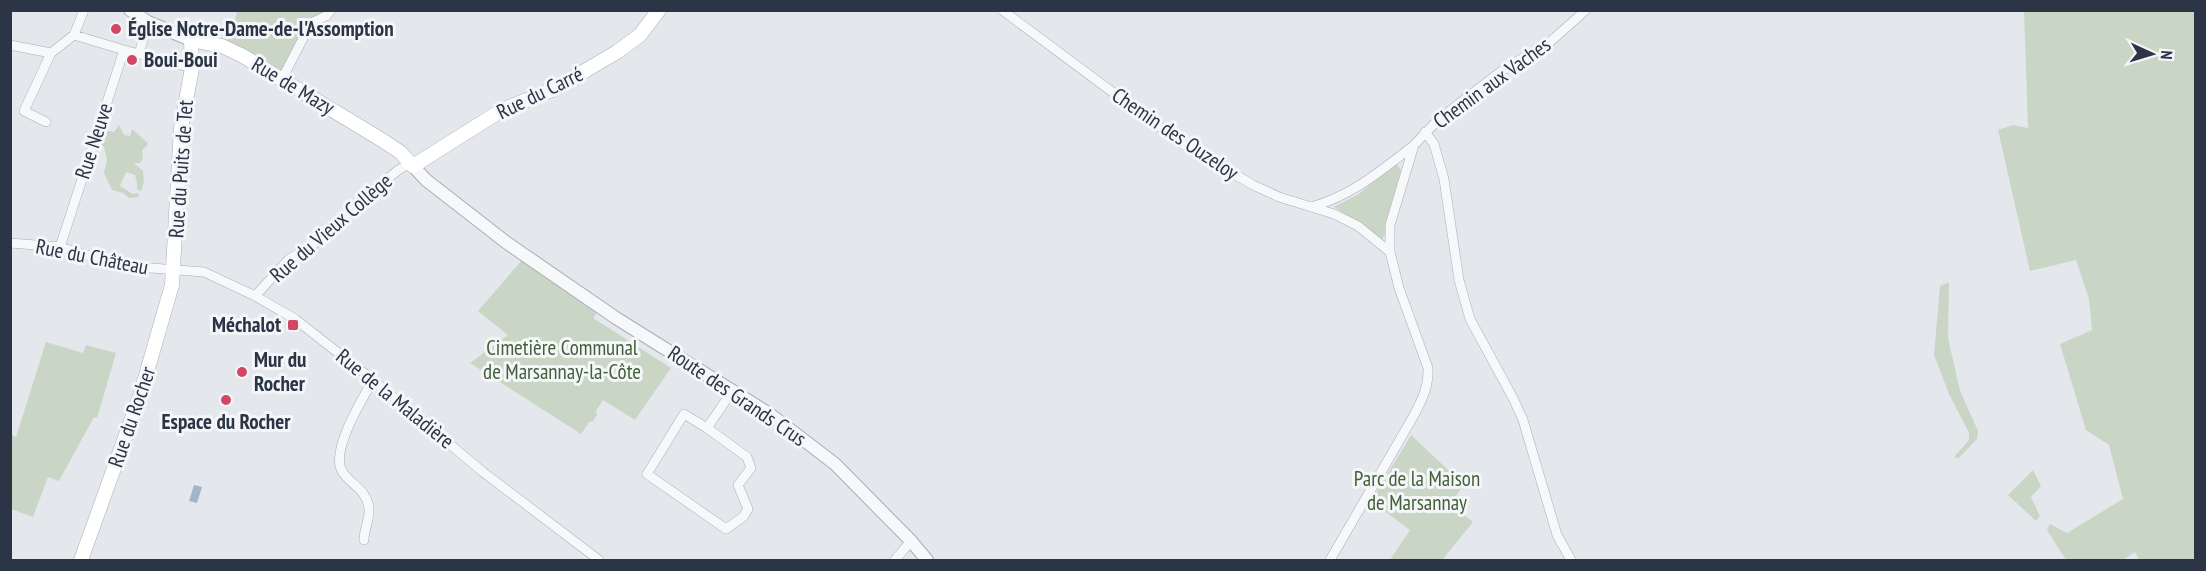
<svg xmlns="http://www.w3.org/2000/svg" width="2206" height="571" font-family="'PT Sans Narrow',sans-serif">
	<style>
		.green { fill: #cad6c5 }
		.water { fill: #9fb6cc }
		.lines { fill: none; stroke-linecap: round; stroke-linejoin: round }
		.minor-casing { stroke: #a9aeb7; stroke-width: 10 }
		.tertiary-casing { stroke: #a9aeb7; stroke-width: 14 }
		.secondary-casing { stroke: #a9aeb7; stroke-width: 15 }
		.minor { stroke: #f7f8fa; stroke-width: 9 }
		.tertiary { stroke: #f7f8fa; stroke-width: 12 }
		.secondary { stroke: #fff; stroke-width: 14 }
		.poi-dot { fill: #d24862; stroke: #f4f6f9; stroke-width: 2 }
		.labels { text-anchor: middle; stroke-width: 6; stroke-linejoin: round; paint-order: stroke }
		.poi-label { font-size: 21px; font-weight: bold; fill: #2b3545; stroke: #f4f6f9; text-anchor: start }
		.street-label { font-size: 21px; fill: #2b3545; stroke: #f4f6f9 }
		.park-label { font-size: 21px; fill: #416138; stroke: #f4f6f9 }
	</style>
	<rect width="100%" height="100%" fill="#e4e7ec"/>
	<!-- green -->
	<path class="green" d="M238,11h89l-17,10 -27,52 -57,-32z
		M2024,11h171v549h-56l-4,-8 -12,8h-57l-19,-30 3,-6 17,9 56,-34 -14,-54 -23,-15 -26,-86 32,-14 -3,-31 -13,-39 -46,11 -32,-141 15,-5 15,3z
		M119,125l5,10 6,1 2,-7 16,14 -1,3 -5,4 1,9 -3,4h-6l9,8 1,11 -3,9 -4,-1v-7l-2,-8 -9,-3 -6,14 13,8 5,-1 1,4 -10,1 -6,-5 -11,-3 -8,-17 3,-13 -3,-13 -6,-3 2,-7h3l5,-6 6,1z
		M1396,163l5,7 -13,45 -3,20 -3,4 -48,-32 25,-13z
		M523,259l75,52 -5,7 78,50 -36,52 -32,-20 -7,11 1,4 -4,6 -4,1 -8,12 -111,-71 38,-28 -30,-24z
		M1949,282l-1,56 12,53 18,40 -1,8 -18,19 -5,-1 15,-17v-7l-20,-39 -15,-39 6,-69z
		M46,342l37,11 3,-8 30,8 -19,65 -3,-1 -35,64 -11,-4 -15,40 -22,-8v-74l5,2z
		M1411,435l53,50 -14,19 23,18 -31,38h-52l20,-30 -39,-29z
		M2033,470l8,16 -10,11 9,19 -4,5 -28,-26z"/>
	<!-- water -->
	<path class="water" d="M194,485l8,2 -5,16 -8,-2z"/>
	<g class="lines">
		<defs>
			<path id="minor" d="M1002,10l179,133 72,42 26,12 55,17 24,12 32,26
				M74,35l50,15
				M10,45l41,8 23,-18 10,-25
				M139,54l9,-32
				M282,79l29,-56 15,-7 5,-6
				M46,122l-22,-11 27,-58
				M1425,132l9,12 10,35 15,101 11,39 43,79 10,22 34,115 14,25
				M1311,207c42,-12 68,-35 102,-61
				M10,243l50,4 64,19 80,6 51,24 40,23 78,61 110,92 116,88
				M60,247l64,-197 68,18
				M255,296l34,-37 23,-13 59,-54 26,-21 13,-8
				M707,428l40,29 4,11 -13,17 10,24 -5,8 -17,12 -79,-55 37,-60 23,14 26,-38
				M364,540c0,-11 6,-21 5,-32 -3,-20 -19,-23 -27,-37 -12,-20 21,-73 31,-91
				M895,560l16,-19
				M1330,560l83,-143c9,-17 16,-30 15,-49l-29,-80 -9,-36v-27l24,-80 21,-22 26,-21 42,-32 48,-29 35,-31"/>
			<path id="tertiary" d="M130,10l18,12 43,18
				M413,166l13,14 81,63 109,75 155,97 64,49 76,77 16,19"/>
			<path id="secondary" d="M81,560l59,-164 32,-111 9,-157 11,-60 -1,-28 31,6 21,10 139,84 18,12 13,14 89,-56 52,-21 63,-37 23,-17 19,-25"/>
		</defs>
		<!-- minor casing -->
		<use href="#minor" class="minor-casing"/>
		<!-- tertiary casing -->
		<use href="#tertiary" class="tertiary-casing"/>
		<!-- secondary casing -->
		<use href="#secondary" class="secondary-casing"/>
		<!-- minor -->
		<use href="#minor" class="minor"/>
		<!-- tertiary -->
		<use href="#tertiary" class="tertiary"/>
		<!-- secondary -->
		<use href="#secondary" class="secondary"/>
	</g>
	<!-- markers -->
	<g class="poi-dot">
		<circle cx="116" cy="29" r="6"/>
		<circle cx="132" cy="60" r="6"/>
		<rect x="287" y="319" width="12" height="12" rx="3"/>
		<circle cx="242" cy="372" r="6"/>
		<circle cx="226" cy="400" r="6"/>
	</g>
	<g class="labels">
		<!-- poi labels -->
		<g class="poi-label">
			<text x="128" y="36">Église Notre-Dame-de-l'Assomption</text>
			<text x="144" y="67">Boui-Boui</text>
			<text x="281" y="332" text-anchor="end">Méchalot</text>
			<text x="254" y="367">Mur du<tspan x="254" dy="24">Rocher</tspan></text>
			<text x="226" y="429" text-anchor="middle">Espace du Rocher</text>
		</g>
		<!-- street labels -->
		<g class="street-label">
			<text transform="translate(1492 83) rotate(-36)" y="7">Chemin aux Vaches</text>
			<text transform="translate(293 86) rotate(31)" y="7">Rue de Mazy</text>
			<text transform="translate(540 93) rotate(-26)" y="7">Rue du Carré</text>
			<text transform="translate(1175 134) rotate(34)" y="7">Chemin des Ouzeloy</text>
			<text transform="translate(94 141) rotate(-72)" y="7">Rue Neuve</text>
			<text transform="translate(181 169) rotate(-86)" y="7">Rue du Puits de Tet</text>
			<text transform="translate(331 228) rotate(-41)" y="7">Rue du Vieux Collège</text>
			<text transform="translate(92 257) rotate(11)" y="7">Rue du Château</text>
			<text transform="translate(737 396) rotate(34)" y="7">Route des Grands Crus</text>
			<text transform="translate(395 399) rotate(39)" y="7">Rue de la Maladière</text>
			<text transform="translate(132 417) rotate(-71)" y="7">Rue du Rocher</text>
		</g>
		<!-- park labels -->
		<g class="park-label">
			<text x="562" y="355">Cimetière Communal<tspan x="562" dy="24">de Marsannay-la-Côte</tspan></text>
			<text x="1417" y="486">Parc de la Maison<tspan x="1417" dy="24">de Marsannay</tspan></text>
		</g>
	</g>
	<!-- border -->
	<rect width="2206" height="571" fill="none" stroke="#2b3545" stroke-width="24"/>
	<!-- north arrow -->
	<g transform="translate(2152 54) rotate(94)" stroke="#f4f6f9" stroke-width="4.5" paint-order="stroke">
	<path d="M0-4.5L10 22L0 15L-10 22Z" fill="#2b3545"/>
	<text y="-9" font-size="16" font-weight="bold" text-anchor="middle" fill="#2b3545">N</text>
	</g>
</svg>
